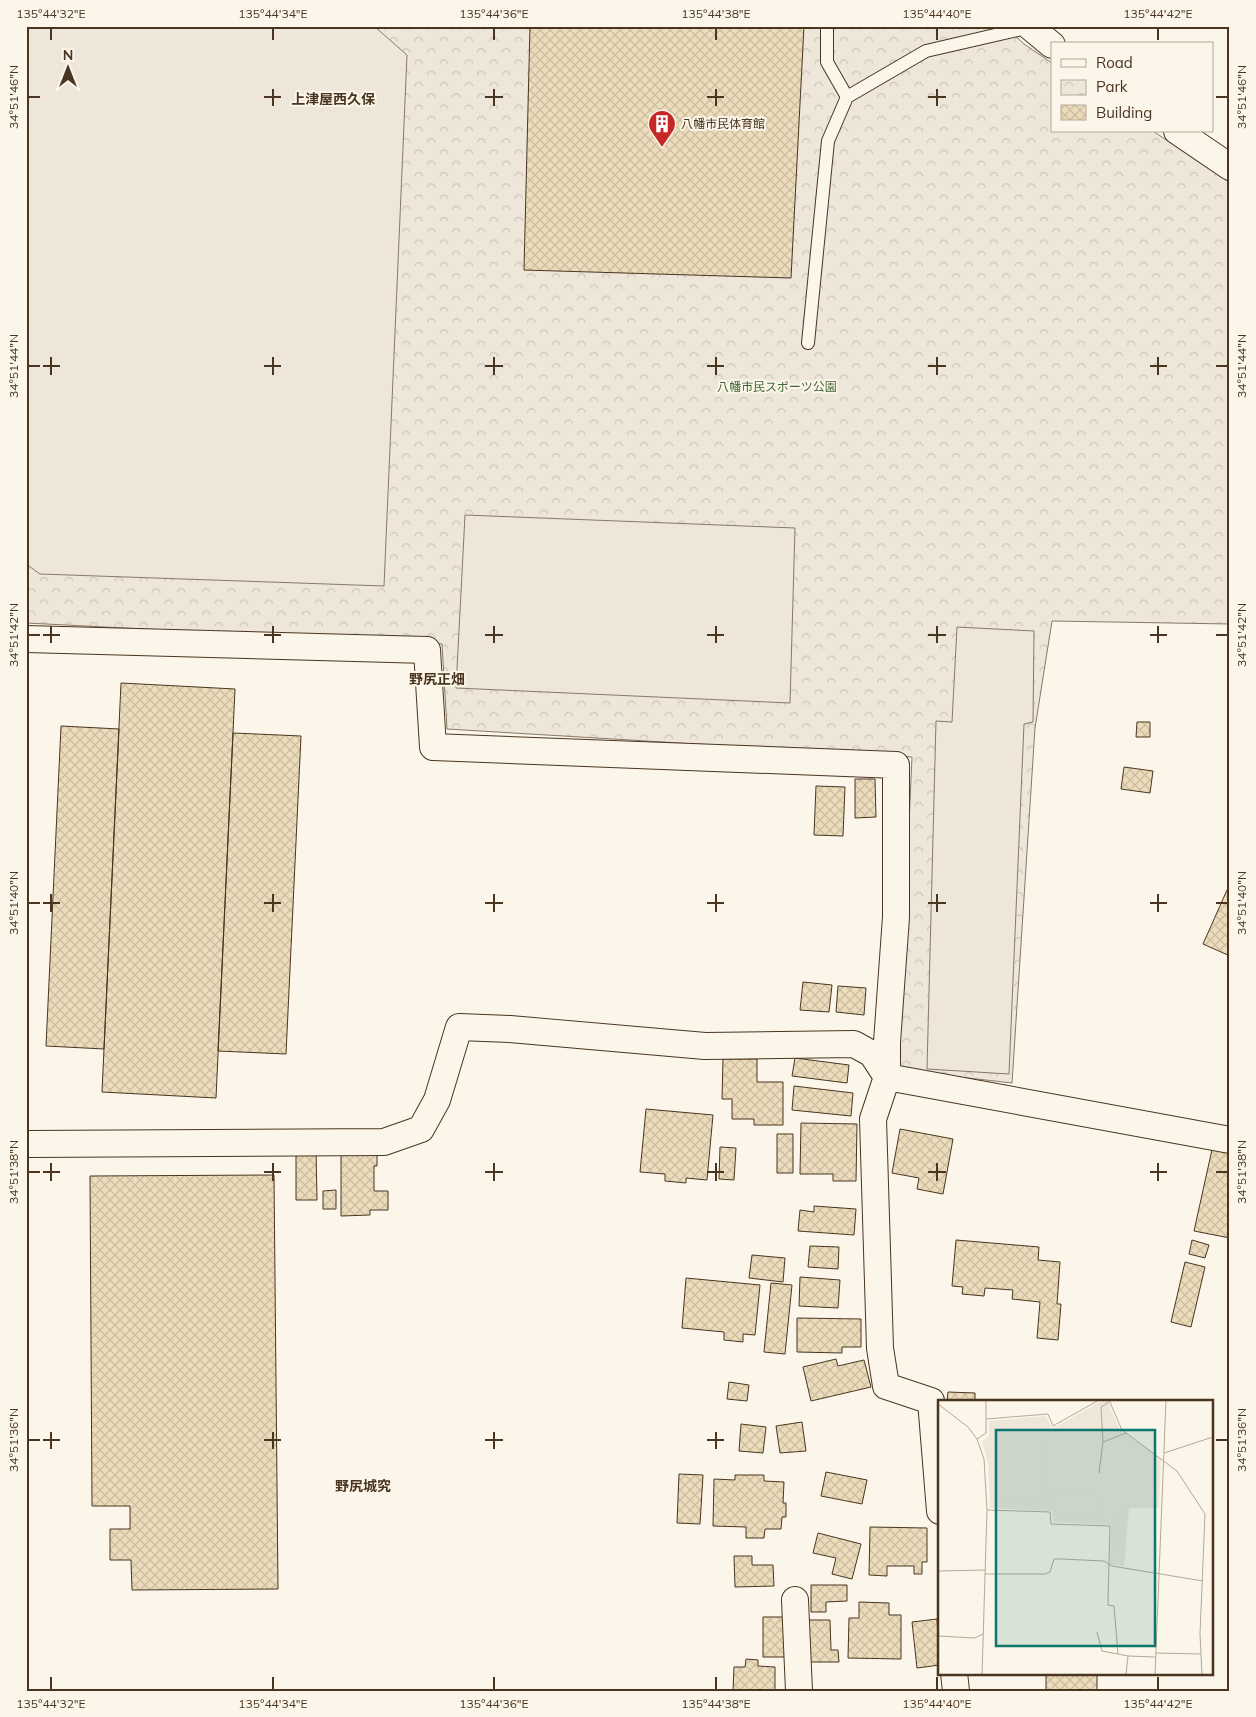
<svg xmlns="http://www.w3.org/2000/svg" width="1256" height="1717" font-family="Mulish,'Noto Sans JP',sans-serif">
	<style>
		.park { fill: url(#park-crowns); stroke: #887966 }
		.garden { fill: #ede6d9; stroke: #887966 }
		.building { fill: url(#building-cross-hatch); stroke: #4a3520 }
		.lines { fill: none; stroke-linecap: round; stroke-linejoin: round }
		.service-casing { stroke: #4a3520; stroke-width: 14 }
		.minor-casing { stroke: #4a3520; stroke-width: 28 }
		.service { stroke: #fbf6e9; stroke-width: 12 }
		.minor { stroke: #fbf6e9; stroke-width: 26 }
		.ticks { fill: none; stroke: #4a3520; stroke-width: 2 }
		.labels { text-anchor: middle; stroke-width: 4; stroke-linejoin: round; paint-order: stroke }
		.poi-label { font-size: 12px; fill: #4a3520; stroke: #fbf6e9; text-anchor: start }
		.park-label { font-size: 12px; fill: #436837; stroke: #fbf6e9 }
		.neighbourhood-label { font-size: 14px; font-weight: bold; fill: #4a3520; stroke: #fbf6e9 }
		.inset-road { fill: none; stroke: #b4a999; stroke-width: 1 }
		.view { fill: #0f766e; fill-opacity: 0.15; stroke: #0f766e; stroke-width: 2.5 }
		.inset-edge { fill: none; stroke: #4a3520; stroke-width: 2.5 }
		.neatline { fill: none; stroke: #4a3520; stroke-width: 2 }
		.ticks-label { font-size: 12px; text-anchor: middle; fill: #4a3520 }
	</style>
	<defs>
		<pattern id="park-crowns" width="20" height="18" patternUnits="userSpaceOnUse" patternTransform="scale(1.25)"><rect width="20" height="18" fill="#ede6d9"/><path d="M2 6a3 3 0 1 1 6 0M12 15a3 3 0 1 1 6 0" fill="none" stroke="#cdc6ba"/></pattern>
		<pattern id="building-cross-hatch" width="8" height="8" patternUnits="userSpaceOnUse" patternTransform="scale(1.25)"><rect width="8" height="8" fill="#ecdcbc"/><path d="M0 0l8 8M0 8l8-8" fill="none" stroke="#ccbda1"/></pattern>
	</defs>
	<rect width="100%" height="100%" fill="#fbf6e9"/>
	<!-- park -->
	<path class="park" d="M26,26h979l19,18 28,19v68h101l77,52v441l-178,-3 -17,107 -23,355 -114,-13 14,-313 -465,-28 -5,-85 -416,-21z"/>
	<!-- garden -->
	<path class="garden" d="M26,26h348l33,29 -23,531 -344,-12 -14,-10z
		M465,515l330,13 -5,175 -334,-15z
		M957,627l77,4 -1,91 -9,2 -15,350 -82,-5 9,-348 16,1z"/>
	<!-- building -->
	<path class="building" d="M530,26h274l-13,252 -267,-8z
		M121,683l114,6 -19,409 -114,-6z
		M1137,722h13v15h-14z
		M61,726l58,3 -15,320 -58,-3z
		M233,733l68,3 -15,318 -68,-3z
		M1124,767l29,4 -3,22 -29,-4z
		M855,779h20l1,38 -21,1z
		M816,786l29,1 -2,49 -29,-1z
		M1227,890l3,1v65l-27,-12z
		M803,982l29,3 -3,27 -29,-2z
		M838,986l28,2 -2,27 -28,-3z
		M795,1058l54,7 -2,18 -55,-7z
		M723,1059h34v23h26v43h-29v-6h-22v-20h-10z
		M794,1086l59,7 -2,23 -59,-6z
		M646,1109l67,6 -6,65 -21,-2v5l-21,-2v-7l-25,-2z
		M801,1123l56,1 -1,57h-23v-7h-33z
		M900,1129l53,10 -10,55 -26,-5 2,-11 -27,-5z
		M777,1134h16v39h-16z
		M1213,1145l17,4v89l-36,-7z
		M720,1147l16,1 -2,32 -15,-1z
		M341,1149l36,6v11h-3v25h14v19h-18v5l-29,1z
		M296,1151h20l1,49h-21z
		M274,1175l4,414 -146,1 -1,-30h-21v-31h20v-23h-38l-2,-330z
		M336,1190v19h-13v-18z
		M814,1206l42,3 -2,26 -56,-4 2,-21 14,2z
		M956,1240l83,7 -1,13 22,2 -3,42h4l-3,36 -21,-2 3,-36 -28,-3 1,-9 -28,-2 -1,8 -22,-2 1,-7 -11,-1z
		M1192,1240l17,5 -4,13 -16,-4z
		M810,1246l29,1 -1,22 -30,-2z
		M752,1255l33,3 -2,24 -34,-4z
		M1185,1262l20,5 -14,60 -20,-5z
		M800,1277l40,3 -2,28 -39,-2z
		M686,1278l74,7 -5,50 -12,-1v8l-19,-2v-8l-42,-4z
		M771,1283l21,2 -7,69 -21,-2z
		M797,1318l64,1v28h-19v6l-45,-1z
		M836,1359l2,7 26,-6 7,27 -60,14 -8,-34z
		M729,1382l20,3 -2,16 -20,-2z
		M948,1392l27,1v8h-28z
		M802,1422l4,29 -26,2 -4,-27z
		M741,1424l25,3 -3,26 -24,-2z
		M826,1472l41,8 -5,24 -41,-8z
		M679,1474l24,1 -3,49 -23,-1z
		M735,1475h29v6l20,1 -1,21h3v14h-4l-1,12h-16l-1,9h-18v-11l-33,-1 1,-47 21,1z
		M870,1527l57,1v34h-5v12h-8v-8h-27v10l-18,-1z
		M818,1533l43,11 -9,35 -20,-5 4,-16 -23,-5z
		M734,1556h18v9h21l1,21 -39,1z
		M811,1585h36v16l-21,1v10h-15z
		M859,1602l30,1v12h12v44l-53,-1 1,-40h10z
		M763,1617h22l1,40h-23z
		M937,1619l3,46 -23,3 -5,-46z
		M808,1620h22l1,30h7l1,12h-30z
		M746,1659l12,1v6l17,1v24h-42l1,-24h11z
		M1046,1673h51v18h-51z"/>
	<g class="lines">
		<defs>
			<path id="service" d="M827,26v36l20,35
				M808,343l20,-202 19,-44 79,-46 104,-24"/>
			<path id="minor" d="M1029,26l23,19
				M1177,131l53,36
				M26,639l401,11 6,97 463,18v152l-9,125v35l-14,42 7,229 6,38 45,15 9,110
				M26,1144l358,-2 37,-13 16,-29 22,-73 51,2 195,17 149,-2 18,10 15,23 343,63
				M795,1600l4,91
				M954,1673l2,18"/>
		</defs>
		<!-- service casing -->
		<use href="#service" class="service-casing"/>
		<!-- minor casing -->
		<use href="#minor" class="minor-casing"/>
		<!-- service -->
		<use href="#service" class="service"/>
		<!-- minor -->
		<use href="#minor" class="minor"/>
	</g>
	<!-- ticks -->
	<path class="ticks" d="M51,28v12M273,28v12M494,28v12M716,28v12M937,28v12M1158,28v12M273,89v17M494,89v17M716,89v17M937,89v17M28,97h12M264,97h17M485,97h18M707,97h17M928,97h18M1216,97h12M51,357v18M273,357v18M494,357v18M716,357v18M937,357v18M1158,357v18M28,366h12M43,366h17M264,366h17M485,366h18M707,366h17M928,366h18M1150,366h17M1216,366h12M51,626v17M273,626v17M494,626v17M716,626v17M937,626v17M1158,626v17M28,635h12M43,635h17M264,635h17M485,635h18M707,635h17M928,635h18M1150,635h17M1216,635h12M51,894v18M273,894v18M494,894v18M716,894v18M937,894v18M1158,894v18M28,903h12M43,903h17M264,903h17M485,903h18M707,903h17M928,903h18M1150,903h17M1216,903h12M51,1163v18M273,1163v18M494,1163v18M716,1163v18M937,1163v18M1158,1163v18M28,1172h12M43,1172h17M264,1172h17M485,1172h18M707,1172h17M928,1172h18M1150,1172h17M1216,1172h12M51,1432v17M273,1432v17M494,1432v17M716,1432v17M28,1440h12M43,1440h17M264,1440h17M485,1440h18M707,1440h17M1216,1440h12M51,1677v13M273,1677v13M494,1677v13M716,1677v13M937,1677v13M1158,1677v13"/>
	<!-- icons -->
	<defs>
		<symbol id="building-pin" viewBox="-11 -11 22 30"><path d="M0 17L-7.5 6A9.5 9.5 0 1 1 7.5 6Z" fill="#c62828" stroke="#fbf6e9"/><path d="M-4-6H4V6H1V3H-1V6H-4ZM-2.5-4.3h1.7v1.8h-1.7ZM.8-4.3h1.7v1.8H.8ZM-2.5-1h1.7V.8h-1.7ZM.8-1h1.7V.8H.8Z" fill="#fff"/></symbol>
	</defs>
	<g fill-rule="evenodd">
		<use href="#building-pin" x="646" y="108" width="32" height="43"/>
	</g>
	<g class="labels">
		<!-- poi labels -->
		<g class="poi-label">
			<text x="681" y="128">八幡市民体育館</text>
		</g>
		<!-- park labels -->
		<g class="park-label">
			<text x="777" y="391">八幡市民スポーツ公園</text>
		</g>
		<!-- neighbourhood labels -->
		<g class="neighbourhood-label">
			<text x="333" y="104">上津屋西久保</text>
			<text x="437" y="684">野尻正畑</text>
			<text x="363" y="1491">野尻城究</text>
		</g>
	</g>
	<!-- overview -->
	<g transform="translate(938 1400)">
		<rect width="275" height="275" fill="#fbf6e9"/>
		<path d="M165,0h4l13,30 41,29 -2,49h-30l-5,58 -14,-1 1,-40 -58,-3 -1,-11 -62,-3 -2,-46 -6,-20 7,-6v-15l57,-5 6,13z" fill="#ede6d9"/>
		<path d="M63,29l40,2 7,6 -3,67 -43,-2 -5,-3 -1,-67zM117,95l42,1 -1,22 -42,-2zM179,109h10l-3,56 -11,-1z" fill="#ede6d9"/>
		<path class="inset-road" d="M171,0l13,30 55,41 28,43 -5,120 2,41M0,4l30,23 9,12 7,20 3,51 -5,165M48,19l62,-5 5,12 46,-26M39,39l9,-6v-33M165,42l-2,-35 8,-5M226,53l49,-16M161,73l4,-31 23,-9M49,110l63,2 1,12 59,2 -2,74v5l6,1 4,48M0,171l47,-1M47,174h60l5,-2 4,-13h7l43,2 8,5 91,15M159,232l5,19 26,5M0,236l37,2 8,-4M218,253l45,1M188,275l2,-19 27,1M217,275l11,-275"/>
		<path class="view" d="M58,30h159v216h-159z"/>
		<rect width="275" height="275" class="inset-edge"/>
	</g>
	<!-- border -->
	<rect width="1256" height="1717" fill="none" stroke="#fbf6e9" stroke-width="55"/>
	<!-- legend -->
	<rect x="1051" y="42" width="162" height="90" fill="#fbf6e9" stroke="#b4a999"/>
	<rect x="1061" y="59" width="25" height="8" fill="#fbf6e9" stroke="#b4a999"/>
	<text x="1096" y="68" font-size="15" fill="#4a3520">Road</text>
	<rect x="1061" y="80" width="25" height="15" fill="url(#park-crowns)" stroke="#b4a999"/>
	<text x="1096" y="92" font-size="15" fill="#4a3520">Park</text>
	<rect x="1061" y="105" width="25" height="15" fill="url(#building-cross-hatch)" stroke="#b4a999"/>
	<text x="1096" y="118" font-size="15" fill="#4a3520">Building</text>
	<!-- north arrow -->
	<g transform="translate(68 68)" stroke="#fbf6e9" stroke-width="4" paint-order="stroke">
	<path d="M0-4L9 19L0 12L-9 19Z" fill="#4a3520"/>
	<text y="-8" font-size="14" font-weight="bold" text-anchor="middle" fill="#4a3520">N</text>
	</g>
	<rect x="28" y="28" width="1200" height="1662" class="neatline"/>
	<g class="ticks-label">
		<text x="51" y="18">135°44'32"E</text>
		<text x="273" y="18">135°44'34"E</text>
		<text x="494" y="18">135°44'36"E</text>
		<text x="716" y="18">135°44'38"E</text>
		<text x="937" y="18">135°44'40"E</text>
		<text x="1158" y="18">135°44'42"E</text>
		<text transform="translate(14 97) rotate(-90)" y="4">34°51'46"N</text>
		<text transform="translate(1242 97) rotate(-90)" y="4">34°51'46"N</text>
		<text transform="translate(14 366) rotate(-90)" y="4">34°51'44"N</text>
		<text transform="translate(1242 366) rotate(-90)" y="4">34°51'44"N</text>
		<text transform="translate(14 635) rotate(-90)" y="4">34°51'42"N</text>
		<text transform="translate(1242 635) rotate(-90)" y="4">34°51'42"N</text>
		<text transform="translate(14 903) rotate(-90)" y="4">34°51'40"N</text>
		<text transform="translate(1242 903) rotate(-90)" y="4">34°51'40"N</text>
		<text transform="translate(14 1172) rotate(-90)" y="4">34°51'38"N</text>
		<text transform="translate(1242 1172) rotate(-90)" y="4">34°51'38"N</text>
		<text transform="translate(14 1440) rotate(-90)" y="4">34°51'36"N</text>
		<text transform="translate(1242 1440) rotate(-90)" y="4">34°51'36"N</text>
		<text x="51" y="1708">135°44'32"E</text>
		<text x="273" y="1708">135°44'34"E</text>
		<text x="494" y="1708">135°44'36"E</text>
		<text x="716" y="1708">135°44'38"E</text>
		<text x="937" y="1708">135°44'40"E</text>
		<text x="1158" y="1708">135°44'42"E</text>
	</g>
</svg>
